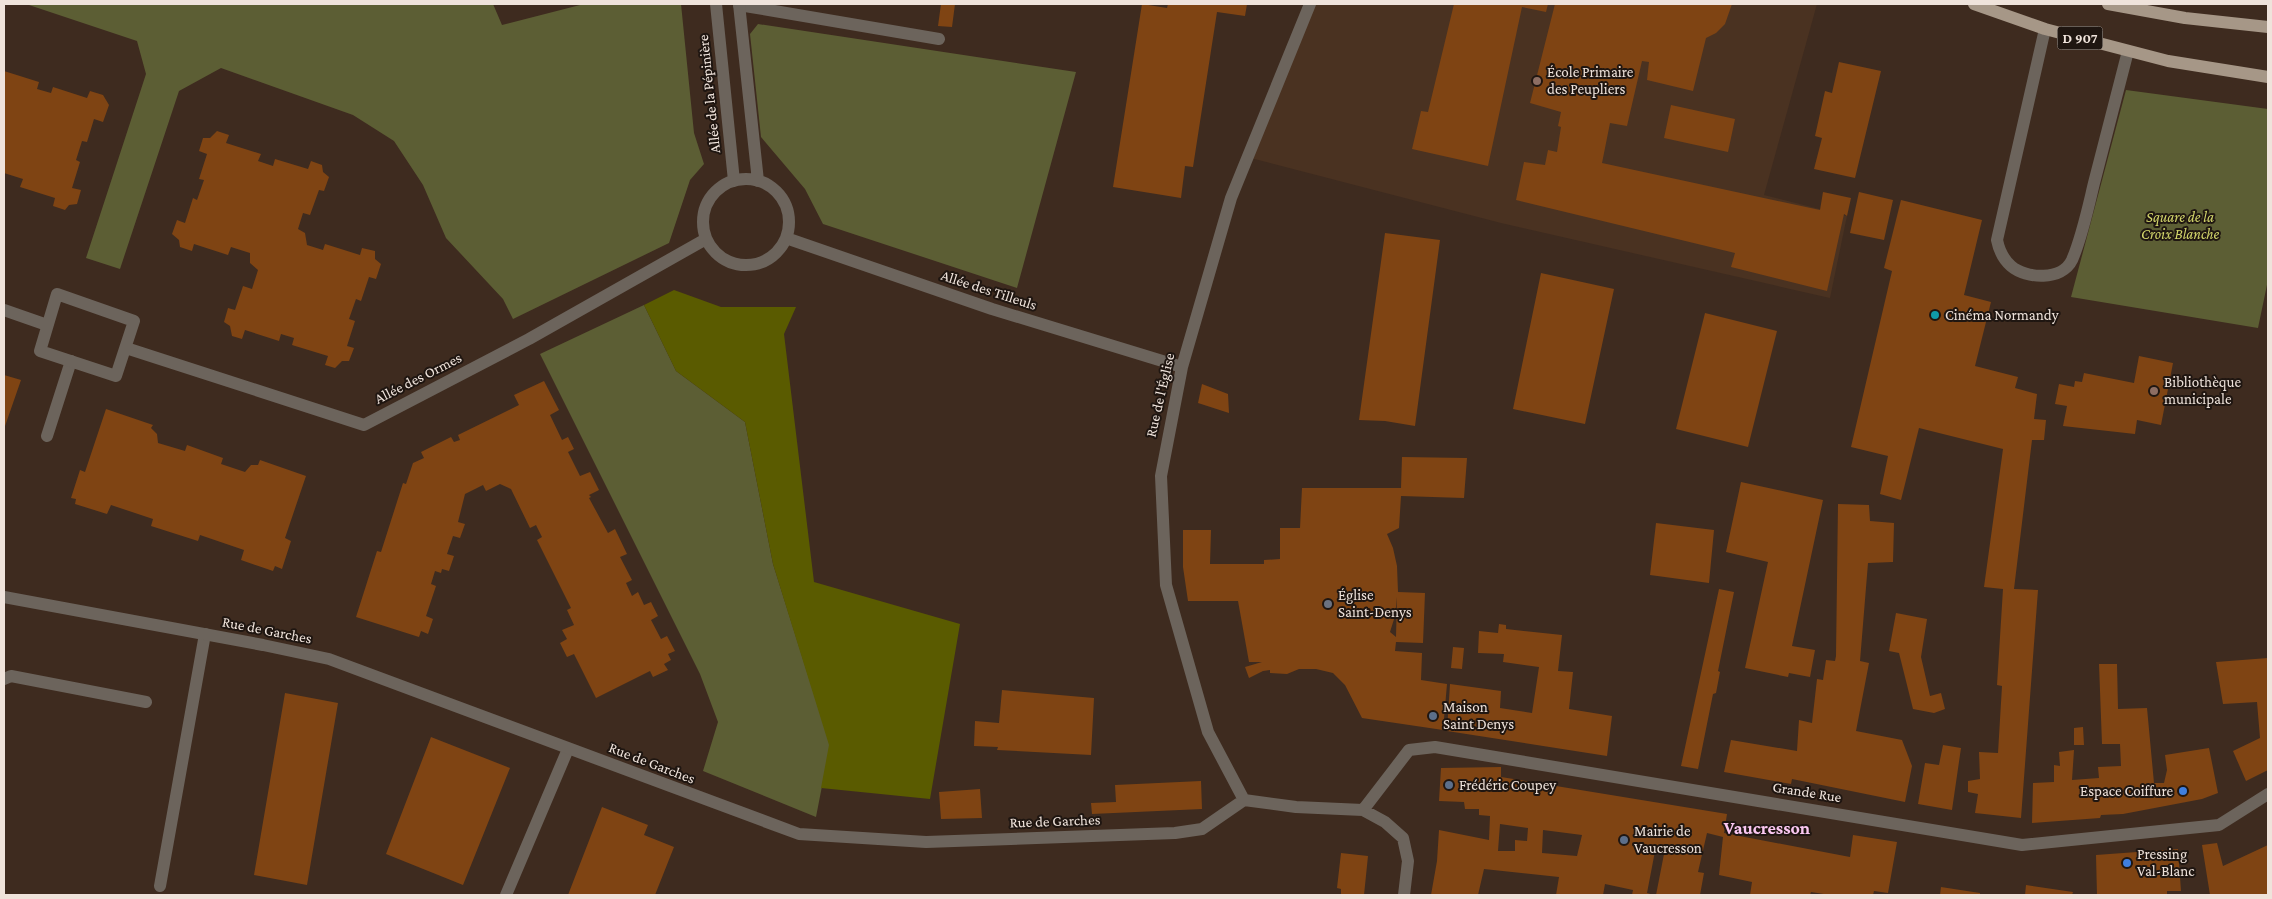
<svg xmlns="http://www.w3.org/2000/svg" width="2272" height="899" font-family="'Crimson Pro',serif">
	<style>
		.built { fill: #4a3221 }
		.green { fill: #5c5e34 }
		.forest { fill: #5a5b00 }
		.building { fill: #7f4413; fill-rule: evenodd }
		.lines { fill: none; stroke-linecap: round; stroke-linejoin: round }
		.lane { stroke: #6c645c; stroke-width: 12 }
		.street { stroke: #6c645c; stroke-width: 12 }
		.primary { stroke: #a69787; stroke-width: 12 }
		.education-dot { fill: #8d6e63; stroke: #1f1611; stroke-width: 2 }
		.culture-dot { fill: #0f9aa8; stroke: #1f1611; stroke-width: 2 }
		.worship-dot { fill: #6b7280; stroke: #1f1611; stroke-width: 2 }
		.service-dot { fill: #5c6f8a; stroke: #1f1611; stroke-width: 2 }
		.shop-dot { fill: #3f7fe0; stroke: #1f1611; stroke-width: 2 }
		.labels { text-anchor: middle; stroke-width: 4; stroke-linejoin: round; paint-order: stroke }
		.shield { fill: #1f1611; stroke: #b1a69e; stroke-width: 1 }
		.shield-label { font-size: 14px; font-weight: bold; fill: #efe3db }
		.poi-label { font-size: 15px; fill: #efe3db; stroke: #1f1611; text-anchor: start }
		.street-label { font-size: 15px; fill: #efe3db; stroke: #1f1611 }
		.park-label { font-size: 15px; font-style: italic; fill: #d3d66b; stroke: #1f1611 }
		.quarter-label { font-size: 18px; font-weight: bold; fill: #fac7f1; stroke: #1f1611 }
	</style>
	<rect width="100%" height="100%" fill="#3e2b1f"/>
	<!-- built -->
	<path class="built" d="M1310,4h507l-53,191 83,21 -17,82 -329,-75 -254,-66z"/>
	<!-- green -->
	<path class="green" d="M26,4h467l9,21 82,-21h97l13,129 10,31 -14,16 -21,63 -156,76 -10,-20 -57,-61 -23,-53 -29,-44 -41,-26 -132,-47 -42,23 -59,178 -34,-11 60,-184 -9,-33z
		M758,24l318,48 -59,216 -194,-64 -18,-35 -44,-52 -11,-103z
		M2126,90l142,19v171l-10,48 -187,-31z
		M644,305l32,66 69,51 28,142 57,181 -14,72 -113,-46 15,-49 -18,-48 -160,-320z"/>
	<!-- forest -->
	<path class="forest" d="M674,290l47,17h75l-12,27 30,248 146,42 -30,175 -109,-11 8,-43 -56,-181 -28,-142 -69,-51 -32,-66z"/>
	<!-- building -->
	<path class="building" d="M941,4h14l-3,23 -14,-1z
		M1142,4l25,4 1,-4h79l-2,12 -28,-4 -24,155 -8,-1 -4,32 -68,-11z
		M1454,4h94l-2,8 -24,-5 -34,159 -76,-17 9,-38 7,1z
		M1555,4h177l-7,20 -9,9 -10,5 -13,53 -46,-11 2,-18 -7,-1 -15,65 -17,-3 -8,40 218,47 3,-18 28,6 -4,18 -3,-2 -17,77 -96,-24 4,-14 -219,-53 8,-38 21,3 3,-15 9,2 4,-25 -3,-1 3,-14 -31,-9z
		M1839,62l42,9 -26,107 -41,-9 8,-31 -7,-2 10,-45 7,2z
		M4,71l35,11 -2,7 14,4 2,-6 34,11 3,-7 13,4 6,10 -6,17 -9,-3 -7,23 -5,-1 -6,19 4,2 -8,26 9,2 -4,14 -8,1 -4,5 -12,-4 2,-8 -35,-11 3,-8 -19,-6z
		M1671,105l64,14 -7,33 -64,-14z
		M217,131l12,4 -3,8 35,11 -3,7 15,5 2,-7 33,10 3,-8 11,4 1,7 6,5 -5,14 -5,-1 -9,25 -7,-2 -5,16 7,4 2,12 16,5 2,-6 35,11 2,-7 13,3v8l6,5 -5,15 -7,-2 -8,24 -5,-2 -7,20 6,2 -8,25 7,2 -5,13h-7l-7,7 -10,-3 3,-9 -36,-11 2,-7 -13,-4 -2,7 -34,-11 -3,9 -10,-3 -2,-10 -6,-4 4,-14 7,2 8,-24 9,3 6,-19 -8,-7v-10l-19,-6 -3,8 -34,-11 -2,7 -12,-4 -1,-7 -7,-6 5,-14 8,3 8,-25 4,2 7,-20 -5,-1 8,-25 -8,-3 4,-13h7z
		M1859,192l34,8 -9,40 -34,-7z
		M1901,200l81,20 -18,75 27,7 -16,64 43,11 -3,11 22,6 -3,25 12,1 -2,20h-12l-18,149 24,1 -17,228 -46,-5 3,-19 -10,-2v-11l12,-2 -1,-27 19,1 4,-67 -5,-1 6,-96 -19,-2 19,-138 -84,-21 -18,72 -21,-6 8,-38 -37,-9 41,-176 -8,-3z
		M1385,233l55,7 -25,186 -30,-5 -26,-1z
		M1541,273l73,16 -29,135 -72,-15z
		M1705,313l72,18 -29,116 -72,-18z
		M2139,356l34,7 -12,62 -24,-5 -2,14 -72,-8 4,-20 -12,-2 4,-20 15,3 1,-6 7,1 2,-9 50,10z
		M4,375l17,5 -17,49z
		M544,381l15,29 -9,5 12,25 6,-3 6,12 -6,3 12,24 10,-4 9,18 -10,5 2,2 -2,1 19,35 7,-4 12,25 -7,3 12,23 -6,3 6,13 6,-4 6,13 7,-3 7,14 -7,4 10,19 6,-3 8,15 -7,3 3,6 -7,4 4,6 -15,7 -3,-6 -54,27 -22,-44 -7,3 -7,-14 7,-4 -5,-9 12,-5 -7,-15 4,-2 -34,-68 5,-3 -6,-12 -6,3 -19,-39 -11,-5 -14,7 -3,-6 -18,9 -7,28 7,2 -5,14 -7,-2 -6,18 7,2 -5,15 -7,-2 -1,4 -6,-2 -4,13 5,2 -10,30 7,3 -5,15 -7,-3 -2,6 -63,-20 21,-66 4,1 22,-69 3,1 7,-21 11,-5 -3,-6 30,-15 3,5 6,-2 -2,-5 61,-30 -5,-10z
		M1202,384l26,10 1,19 -31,-10z
		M106,409l47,16 -2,3 6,6 1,9 27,8 2,-6 36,13 -2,6 24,8 6,-7h7l2,-5 46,16 -21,62 6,3 -9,28 -7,-3 -2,5 -32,-11 3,-10 -44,-15 -2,6 -47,-15 2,-7 -42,-14 -4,9 -32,-10 1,-5 -5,-1 9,-28 5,2z
		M1402,457l65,1 -3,40 -63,-2 -2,32 -12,6 6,14 4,18 1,26 27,1 -2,50 -27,-1 -1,9 27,2 -1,27 26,4 -4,46 -81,-12 -17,-33 -12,-12 -17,-4h-17l-12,5 -17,-1v-3l-7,1 -14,7 -4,-11 17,-5h-13l-11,-61h-50l-5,-34v-37h28l-1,34h54v-4l16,-1v-31h20l2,-40h99zM1397,597l-1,40 -6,-5 5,-16z
		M1741,482l82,18 -31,146 23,4 -5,27 -21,-4 -1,4 -43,-9 23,-106 -42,-10z
		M1838,504l31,1 1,16 24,2 -1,39 -25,1 -8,98 9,2 -13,68 46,9 10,26 -7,36 -113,-23 -1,5 -67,-12 7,-32 66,11 2,-31 13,3 5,-44 6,1 3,-20 9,1 1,-5z
		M1656,523l58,7 -5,53 -59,-8z
		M1719,589l15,3 -16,79 2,1 -4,21 -3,1 -15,75 -17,-3z
		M1896,613l31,6 -6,38 9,39 11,-3 4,16 -11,4 -21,-4 -14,-56 -10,-2z
		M1499,624l7,1v4l56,6 -4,36 15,1 -4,37 43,7 -5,40 -160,-25 3,-47 51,7 -1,17 32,5 7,-46 -36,-5 1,-8 -26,-1 1,-22 19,2z
		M1453,647l11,1 -2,21 -11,-1z
		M2268,658v112l-22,11 -13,-30 27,-13 -3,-36 -34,2 -7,-42z
		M2099,664h18l1,45 29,-1 7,75h10l3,-13 -2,-15 44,-7 9,45 -16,6 -79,15 -22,1 -1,3 -68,5 1,-40 21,-1v-17l6,1 -1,-14 15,-2 -2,30 27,-2 -1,-11 23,-1 -1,-22h-18z
		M1002,690l92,8 -3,57 -94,-5 1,-3 -24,-1 1,-25 24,2z
		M285,693l53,10 -31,182 -53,-10z
		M2083,727l1,18h-10v-17z
		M431,737l79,31 -47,117 -77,-31z
		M1943,745l18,3 -9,62 -34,-6 7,-41 14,2z
		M1501,767v10l226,37 -3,19 126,24 3,-22 44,7 -9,51 -14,-2 -1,4h-43l-19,-3 -1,3h-60l2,-13 -33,-7 4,-38 -16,-4 -9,39 6,1 -4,22h-44l9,-46 -9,-3 -9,47 7,2h-22l1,-5 -28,-6 -2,11h-47l3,-18 -75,-8 -6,26h-47l6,-34 2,-31 50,10 1,-24 -11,-1v-6h-14l-1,-7 -25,-1 2,-33zM1500,824l28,4 -1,13 -12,-1v11h-17zM1543,830l39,5 -5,21 -35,-3z
		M1201,781l1,28 -110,5 -1,-11 25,-1 -1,-17z
		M980,789l2,29 -41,1 -2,-27z
		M602,807l46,18 -4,10 30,12 -19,48h-87z
		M2217,843l6,23 45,-21v50h-58l-8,-50z
		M2178,849l3,42h-14v4h-70l-1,-40z
		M1341,853l27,3 -4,39h-23v-6l-4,-1z
		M2026,885l47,7 -1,3h-47z
		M1941,887l39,6v2h-40z"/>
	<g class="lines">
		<!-- lane -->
		<path class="lane" d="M739,5l200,34
			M2045,29l-48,211c2,10 6,19 14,26 15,13 51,15 61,-6 10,-23 16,-52 22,-77 11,-44 23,-88 34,-132
			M47,436l24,-75
			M4,679l7,-3 135,26
			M160,886l45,-252
			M506,895l62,-146"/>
		<!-- street -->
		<path class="street" d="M716,4l18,177
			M739,4l19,177
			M703 222a43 43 0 1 1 86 0a43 43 0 1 1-86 0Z
			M786,238l206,71 190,58
			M57,294l77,27 -18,55 -76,-25z
			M4,310l43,15
			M126,348l238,77 165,-86 177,-100
			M4,597l259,48 66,14 470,175 127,8 249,-9 27,-4 42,-29 52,7 67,3 22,12 18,16 5,23 -4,34
			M1244,800l-36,-68 -42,-147 -5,-109 21,-109 49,-169 79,-194
			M1363,810l46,-60 26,-3 587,98 197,-20 49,-31"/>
		<!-- primary -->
		<path class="primary" d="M1974,4l71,25 123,32 100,16
			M2108,4l77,14 83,9"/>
	</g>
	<!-- markers -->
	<g class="education-dot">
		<circle cx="1537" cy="81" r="5"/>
		<circle cx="2154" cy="391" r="5"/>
	</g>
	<circle class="culture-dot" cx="1935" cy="315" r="5"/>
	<circle class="worship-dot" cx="1328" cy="604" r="5"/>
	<g class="service-dot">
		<circle cx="1433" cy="716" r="5"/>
		<circle cx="1449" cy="785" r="5"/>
		<circle cx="1624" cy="840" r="5"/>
	</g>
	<g class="shop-dot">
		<circle cx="2183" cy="791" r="5"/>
		<circle cx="2127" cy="863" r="5"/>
	</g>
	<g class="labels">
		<!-- shield labels -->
		<rect class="shield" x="2057.5" y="26.5" width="45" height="23" rx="4"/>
		<g class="shield-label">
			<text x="2080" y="43">D 907</text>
		</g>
		<!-- poi labels -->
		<g class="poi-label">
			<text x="1547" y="77">École Primaire<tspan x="1547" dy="17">des Peupliers</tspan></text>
			<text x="1945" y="320">Cinéma Normandy</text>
			<text x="2164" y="387">Bibliothèque<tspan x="2164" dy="17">municipale</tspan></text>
			<text x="1338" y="600">Église<tspan x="1338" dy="17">Saint-Denys</tspan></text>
			<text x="1443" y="712">Maison<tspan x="1443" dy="17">Saint Denys</tspan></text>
			<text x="1459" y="790">Frédéric Coupey</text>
			<text x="2173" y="796" text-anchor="end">Espace Coiffure</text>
			<text x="1634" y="836">Mairie de<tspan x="1634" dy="17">Vaucresson</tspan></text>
			<text x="2137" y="859">Pressing<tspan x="2137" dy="17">Val-Blanc</tspan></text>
		</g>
		<!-- street labels -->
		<g class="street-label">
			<text transform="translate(709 94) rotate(-96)" y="5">Allée de la Pépinière</text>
			<text transform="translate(989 290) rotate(18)" y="5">Allée des Tilleuls</text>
			<text transform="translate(418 378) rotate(-27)" y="5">Allée des Ormes</text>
			<text transform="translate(1160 395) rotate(-77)" y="5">Rue de l'Église</text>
			<text transform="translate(267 630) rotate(11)" y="5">Rue de Garches</text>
			<text transform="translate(652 763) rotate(21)" y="5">Rue de Garches</text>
			<text transform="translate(1807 792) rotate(9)" y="5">Grande Rue</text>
			<text transform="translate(1055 821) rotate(-2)" y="5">Rue de Garches</text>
		</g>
		<!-- park labels -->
		<g class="park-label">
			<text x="2180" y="222">Square de la<tspan x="2180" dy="17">Croix Blanche</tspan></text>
		</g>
		<!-- quarter labels -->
		<g class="quarter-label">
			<text x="1767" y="834">Vaucresson</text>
		</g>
	</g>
	<!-- border -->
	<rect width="2272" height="899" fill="none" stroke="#efe3db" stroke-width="10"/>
</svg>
